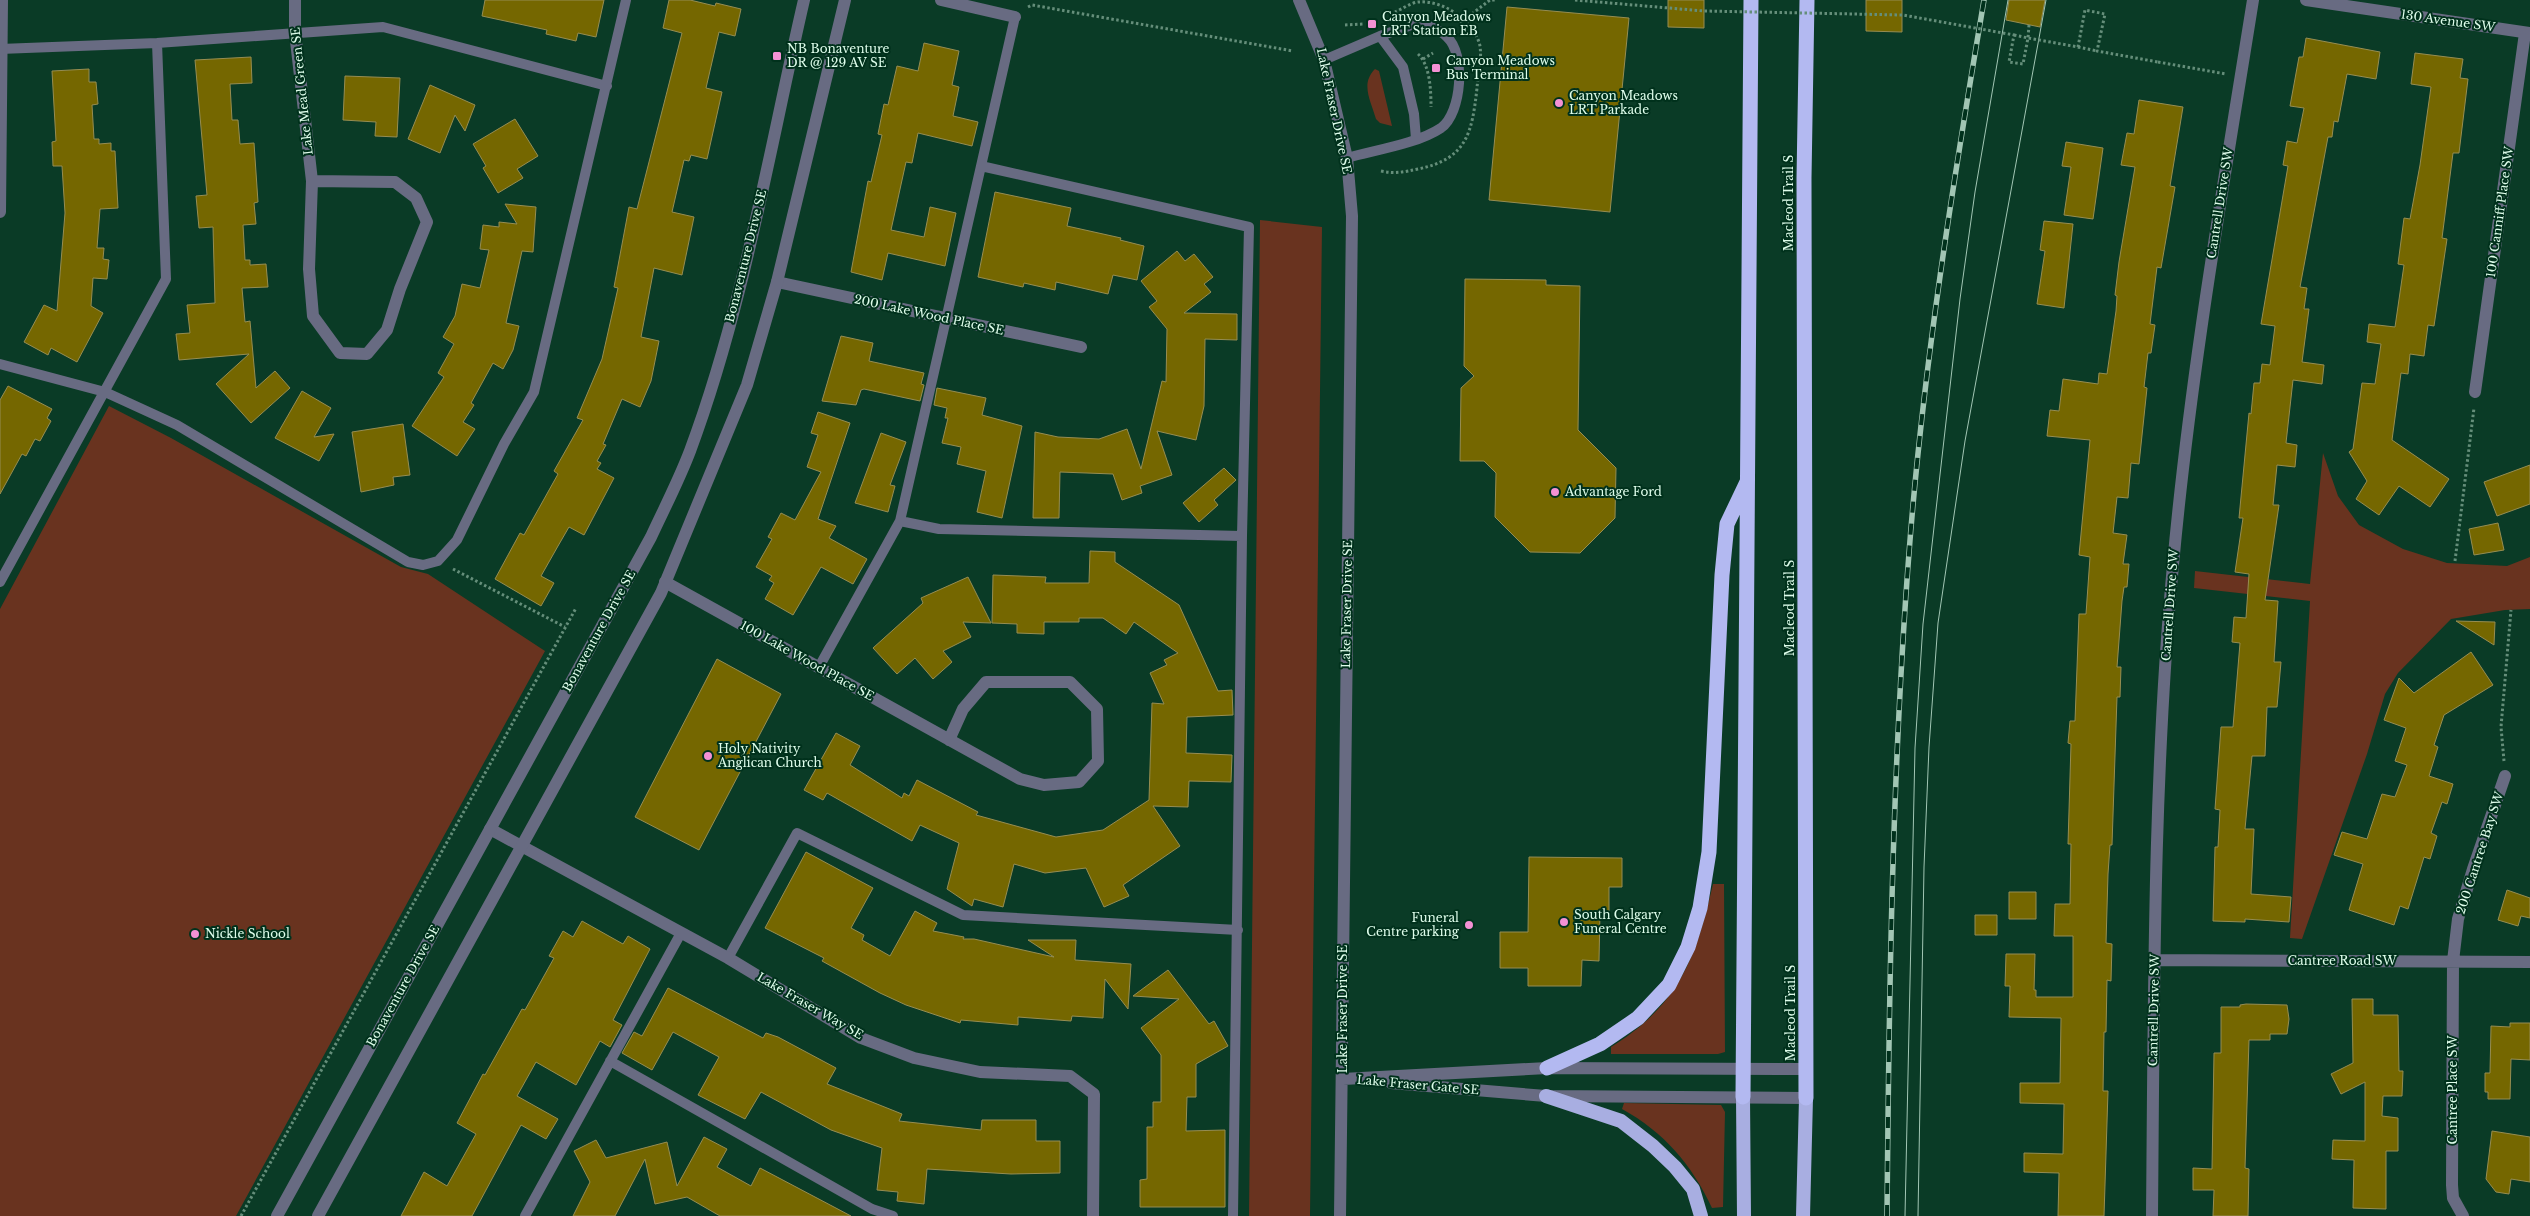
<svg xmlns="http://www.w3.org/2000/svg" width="2530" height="1216" font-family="'Libre Baskerville',serif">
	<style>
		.green { fill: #69331f }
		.building { fill: #756700; stroke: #968d52 }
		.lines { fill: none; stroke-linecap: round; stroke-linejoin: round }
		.path { stroke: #658e7a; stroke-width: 3; stroke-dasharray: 2.5 2.5; stroke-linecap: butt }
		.service { stroke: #686b82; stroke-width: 10 }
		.minor { stroke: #686b82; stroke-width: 12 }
		.tertiary { stroke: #686b82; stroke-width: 12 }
		.trunk { stroke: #a8aee1; stroke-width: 14 }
		.motorway { stroke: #b3b9f1; stroke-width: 15 }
		.tram { stroke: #a2c6b4; stroke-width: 1 }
		.rail-casing { stroke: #a2c6b4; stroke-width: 5.5 }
		.rail { stroke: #00311c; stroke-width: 4; stroke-dasharray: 11; stroke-linecap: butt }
		.path-bridge { stroke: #658e7a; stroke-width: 3; stroke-dasharray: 2.5 2.5; stroke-linecap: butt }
		.poi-dot { fill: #f491d4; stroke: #00311c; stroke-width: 2 }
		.labels { text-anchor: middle; stroke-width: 4; stroke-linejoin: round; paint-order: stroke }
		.poi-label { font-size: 12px; fill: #defdeb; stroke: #00311c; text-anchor: start }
		.street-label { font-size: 12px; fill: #defdeb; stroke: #00311c }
	</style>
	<rect width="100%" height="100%" fill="#0a3b26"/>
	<!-- green -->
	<path class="green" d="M1375,69l4,2 13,55 -12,-3 -4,-4c-5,-18 -16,-35 -1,-50z
		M1260,220l62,7 -12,989h-61z
		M109,406l62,32 230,129 27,7 117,77 -309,565h-236v-607z
		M2323,453l15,43 21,29 44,24 44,14 60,3 23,-9v52l-25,1 -54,9 -53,54 -13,21 -18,60 -65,185 -12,-1 20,-337 -116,-13 1,-17 115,13z
		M1713,884h11l1,168 -7,2h-107v-7c68,-42 85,-89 102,-163z
		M1624,1103l97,2 4,7 -2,95 -11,1c-20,-43 -48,-76 -90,-99z"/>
	<!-- building -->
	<path class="building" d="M485,0h119l-8,37 -18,-4 -2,8 -30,-7 1,-4 -65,-14z
		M669,0h21l25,6 1,-3 25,6 -6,27 -16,-4 -13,56 16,4 -15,67 -16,-4 -2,6 -5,-1 -12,52 22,5 -12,58 -28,-7 -13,69 18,4 -8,40 -11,26 -18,-8 -19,45 3,1 -9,16 4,2 -4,6 17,9 -30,57 -15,-8 -11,19 -17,30 13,7 -13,23 -46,-27 25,-46 4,2 34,-61 -4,-3 29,-51 -6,-2 25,-59 16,-71 -4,-1 15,-80 8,2 45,-176 -19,-5z
		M1668,0h36v28l-36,-1z
		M1866,0h36v32l-36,-1z
		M2009,0h36l-5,27 -34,-7z
		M1507,7l122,11 -19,194 -121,-12z
		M2306,38l74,14 -4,27 -29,-5 -9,48 -4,-1 -2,16h-4l-28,150 7,1 -3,21h5l-7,53 22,3 -2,19 -29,-4 -7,63 11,2 -2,22 -18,-2 -4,40h6l-14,95 13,1 -4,61h7l-4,45h-10l-2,49h-13l-7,73h9l-3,65 40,3 -2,25 -44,-3v3l-32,-1 2,-74h3l2,-37 -5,-1 6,-82h12l7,-84 -8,-1 2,-25 12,1 3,-44 -14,-2 8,-54h-4l10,-105 2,1 3,-31h6l2,-19 8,1 5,-39 -14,-2 27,-158 -5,-1 4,-24 10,2 7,-35 -14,-2 9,-49h4z
		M924,43l35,8 -7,34 7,2 -6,29 25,6 -6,24 -54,-13 -6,30 -6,-1 -15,68 33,7 6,-30 26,6 -11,53 -57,-13 -6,27 -31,-8 17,-91 3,1 11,-47 -4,-1 6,-30 4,1 9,-39 21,5z
		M2415,53l48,6 -3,19 8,1 -9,74h-6l-11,85 5,1 -13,87 -6,-1 -4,31 -14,-2 -2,20 -7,-1 -9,67 57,39 -19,28 -31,-21 -20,29 -23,-16 11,-18 -18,-29 4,-3 9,-66 13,1 6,-40 -14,-2 2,-18 26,3 9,-62 -6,-1 6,-46 6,1 10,-54 11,-78 -20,-3z
		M251,57l1,26 -22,1 2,36h6l2,24 14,-1 4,59 -4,1 2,21 -13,1 2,35h5v5l16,-1 2,23 -26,1 3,34 5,-1 6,67 19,-17 15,17 -39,35 -35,-39 33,-30 -70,6 -3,-26 14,-1 -3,-28 28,-2 -2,-76 -14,1 -3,-32 11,-1 -12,-135z
		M89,69v13h7l2,22 -6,1 2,34h5v5l12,-1v8h4l3,57 -18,1 -3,39h7l-1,11 6,1 -2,19 -14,-1 -2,28 12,7 -26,49 -26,-14 -3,7 -24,-13 20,-37 13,6 8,-98 -3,-47h-9l-1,-24 4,-1 -4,-70z
		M345,76l55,2 -3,59 -22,-1 1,-14 -33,-2z
		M430,85l45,20 -10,26 -10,-16 -15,38 -32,-14z
		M2139,100l44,7 -13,79 5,1 -14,81 -4,-1 -7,57 5,1 -4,28h-3l-4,34 3,1 -8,76 -8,-1 -3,35 -11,-1 -4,36 14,2 -4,29h6l-2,23h-3l-2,14 -5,66h4l-1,30h-3l-5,148h-2l-2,29 -2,69 6,1 -1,37 -4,-1 -1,52h-2l-1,59h5l-4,125h-46l1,-43 -35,-1v-19l39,1 1,-50 -44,-1v-20h40l1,-65 -52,-1 1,-31h-5l1,-32h29l-1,36h2v7h37v-61h-19l1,-32h15l1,-60h-3l3,-100 -3,-1 2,-22h5l4,-107h7l4,-57 -11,-2 11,-115 -43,-4 3,-26 9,1 4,-32 35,5 1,-11 8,1 9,-63 1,-15 -2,-1 4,-33 16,-95 -14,-2 6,-32 7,1z
		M515,119l23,37 -21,13 6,9 -25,15 -15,-25 3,-2 -13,-22z
		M2066,142l37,6 -10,71 -29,-4 7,-48 -9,-1z
		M995,192l76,16 -4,18 54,12 -1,2 24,6 -7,34 -24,-5 -5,19 -52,-12 -1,8 -31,-7 -1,4 -45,-10z
		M505,204l31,3 -3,45 -11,-1 -16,72 13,3 -6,24 -10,19 -10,-6 -22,40 3,2 -11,17 12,7 -18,27 -45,-30 32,-49 -6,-4 16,-29 -11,-7 12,-21 7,-32 18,4 9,-38 -9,-1 3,-24 16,2v-5l18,2z
		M2044,221l29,3 -9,84 -27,-4 8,-53 -5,-1z
		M1177,251l8,10 9,-7 19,23 -9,7 7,8 -27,21 53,1v26l-32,-1 -1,67 -8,34 -39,-9 15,44 -32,11 2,7 -20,7 -9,-26 -53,-2 -1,46h-26l2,-86 23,5 41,2 28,-10 14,40 21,-88 4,1 1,-53 -18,-22 8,-6 -16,-20z
		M1465,279l81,1v5l34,1 -2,144 38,38 -1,50 -35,35 -50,-1 -35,-35 1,-44 -12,-12h-24l1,-73 13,-12 -10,-10z
		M841,336l32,7 -4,18 55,12 -3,11 3,1 -4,16 -56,-12 -3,1 -5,15 -34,-4z
		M8,386l44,23 -5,9 4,3 -11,20 -5,-2 -9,17 -4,-2 -22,40v-94z
		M937,388l49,10 -4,17 40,11 -20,92 -25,-6 9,-41 -29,-7 4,-17 -19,-4 6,-25h-3l2,-10 -13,-3z
		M302,391l29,17 -17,29 20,-3 -15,27 -44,-23z
		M818,412l32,11 -32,96 18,7 -7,12 38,21 -14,25 -32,-17 -28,48 -28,-16 9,-16 -5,-3 3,-4 -16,-9 16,-28 -4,-2 13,-24 14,7 26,-48 -14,-5 11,-32 -7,-2z
		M403,424l7,51 -17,2 1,8 -33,7 -9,-60z
		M881,433l25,9 -16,43 5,1 -7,26 -33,-9z
		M2530,465v39l-33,12 -13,-34z
		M1224,468l12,12 -22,20 4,5 -19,17 -16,-19z
		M2498,523l6,27 -30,5 -5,-26z
		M1090,551l25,1v10l64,43 39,86 14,-1 1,25 -46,2 -1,36 46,2 -1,27 -42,-1 -1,26 -35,-1 27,40 -57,39 6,11 -25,11 -18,-39 -41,5 -31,-9 -11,43 -29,-8 -2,7 -25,-17 12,-46 -39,-18 -8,16 -85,-48 -4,7 -19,-10 32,-57 24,13 -10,19 52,33 2,-5 5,3 8,-16 61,32 -2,3 80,22 47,-7 46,-30 3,-97 12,1 -14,-31 17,-8 -3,-5 14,-7 -44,-31 -8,12 -23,-16h-24v4h-35v12l-27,-1v-9l-25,-1 1,-48 53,2 -1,6h44z
		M968,577l23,46 -28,-1 8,15 -28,14 9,11 -19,17 -18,-21 -18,16 -24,-26 50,-45 -2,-5z
		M2456,621l39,1 -1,23z
		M2471,652l22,33 -49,30 -10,30 4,2 -9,29 24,8 -6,20 -5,-2 -11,31 6,3 -7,23 -6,-2 -16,52 -8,-3 -6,19 -45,-15 14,-46 -29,-9 8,-23 25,7 15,-45 13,3 12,-32 -12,-4 11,-33 -22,-8 15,-42 15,15z
		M717,659l64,35 -82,156 -64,-33z
		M806,852l67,36 -22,40 13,7 -2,5 28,16 25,-45 22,12 -4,8 31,6 -1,2h11l80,18 -26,-17h48l-1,20 56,4 -3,45 -23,-30 -2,39 -31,-2 -1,5 -53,-4v8l-57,-5 -1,3 -54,-18 -26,-12 -58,-32 2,-3 -59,-30z
		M1529,857l93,1v29h-13v25h-9l-1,49 -17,-1 -1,26h-53v-18h-28v-36h28z
		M2507,890l23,8v20l-9,-2 -3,10 -20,-6z
		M2009,892h27v27h-27z
		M1975,915h22v20h-22z
		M582,921l41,23 5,-8 22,13 -37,71 9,5 -12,22 -10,-6 -24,44 -40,-23 -19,34 41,23 -12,20 -25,-14 -49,91h-71l23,-44 23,14 29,-52 -19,-11 26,-49 2,1 37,-66 3,1 29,-52 -5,-2 14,-25 10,6z
		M1168,970l41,54 5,-3 14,25 -32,18v33h-9l-1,34 39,-1v77h-85v-27l7,-1v-52h6v-25h8v-47l-20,-27 38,-29 -46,-3z
		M668,988l95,50 3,-5 12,4 58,31 -9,16 75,30 -3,7 82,9 1,-10h54v21h24v32l-49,1 -84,-5 -3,35 -27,-3 1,-9 -21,-2 5,-42 -51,-18 -70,-38 -16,27 -47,-24 21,-38 -46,-25 -21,38 -30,-17 12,-21 8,4z
		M2352,999h21v16h25l1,56h4l-1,25h-19l-1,20 16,2v33h-12v58l-33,-1 1,-48 -22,-1 1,-19 32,1v-59l-24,12 -10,-20 22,-11z
		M2246,1004l41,1 2,14 -2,15h-17v6h-21l-4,128 4,1 -1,47h-35l1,-26h-21v-22l19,1 2,-116h7v-46h19v-2z
		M2510,1023h20v37l-19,-1 -1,40h-22v-7h-3v-19h5l1,-47 19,1z
		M2492,1131l38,6v45l-19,-3 -2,15 -13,-2 -10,-13z
		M704,1137l23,12 -10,18 34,19 9,-18 91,48h-131l-33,-19 -32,7 -10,-45 -30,57h-42l17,-34 -16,-31 22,-11 10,18 61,-16 10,44z"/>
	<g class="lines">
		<!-- path -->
		<path class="path" d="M1028,7l4,-2 261,46
			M1460,23l30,-23h6
			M1345,25l18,-1
			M2014,35l14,3 1,-13
			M2078,47l19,4
			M1418,54c12,11 13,36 13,53
			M1423,59l10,-6
			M2158,62l68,12
			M1381,171c14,3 23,1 37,-2 49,-10 54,-36 59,-81 1,-13 5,-28 3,-42 -5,-24 -36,-46 -61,-44 -7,0 -17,7 -24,10
			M2455,561l19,-153
			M453,569l112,58
			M2504,761l-3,-34 10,-117
			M241,1216l335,-608"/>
		<!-- service -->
		<path class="service" d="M1380,36l23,31 11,47 2,25
			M0,49l157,-6 226,-16 224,59
			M1324,60l56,-24 40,-14c8,4 21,8 27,15 19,17 15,76 -6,91 -24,16 -66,22 -94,30
			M981,166l268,61 -7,309 -9,680
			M0,364l105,28 72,33 231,137 15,3 15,-4 19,-21 47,-96 30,-52 92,-392
			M900,521l39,8 303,7
			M0,582l166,-303 -9,-236
			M819,667l81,-146 115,-504
			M728,958l69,-125 166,82 275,15
			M610,1061l262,148 21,7
			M525,1216l156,-283"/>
		<!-- minor -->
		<path class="minor" d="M295,0v32l17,149 -3,88 4,47 27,37 27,1 20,-24 13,-41 27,-67 -11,-24 -21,-16 -83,-1
			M941,0l74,17
			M1299,0l25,60 23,98 5,58 -12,1000
			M2306,0l224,33
			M0,212l2,-212
			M777,282l304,65
			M2475,392l50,-359
			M665,582l355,197 24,6 35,-3 19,-21 -1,-52 -27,-27h-84l-23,27 -14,31
			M490,829l238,129 133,80 53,20 66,14 90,4 24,18 -1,122
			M2155,960l375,2
			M1343,1079l204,-11 259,1
			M1391,1083l155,13 260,2
			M2152,1216c2,-217 1,-435 21,-651 17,-189 50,-377 80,-565
			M2463,1216l-10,-18 -1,-13 1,-224 5,-42 15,-50 32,-93"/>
		<!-- tertiary -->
		<path class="tertiary" d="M277,1216l374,-679c13,-28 28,-57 39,-86 54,-145 79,-300 114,-451
			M318,1216l343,-623 86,-208 30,-103 68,-282"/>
		<!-- trunk -->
		<path class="trunk" d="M1546,1096l75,25 32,25 22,21 18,22 8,27
			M1743,1097l1,119
			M1803,1216l3,-118"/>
		<!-- motorway -->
		<path class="motorway" d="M1547,1068l53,-24 38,-26 31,-33 19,-38 12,-39 9,-56 13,-277 5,-51 20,-42
			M1743,1097l8,-1097
			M1806,1098l-2,-920 3,-178"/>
		<!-- tram -->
		<path class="tram" d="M1905,1216l10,-468 8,-124 37,-325 15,-107 33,-192
			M1918,1216l6,-349 5,-120 9,-124 27,-182 81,-441"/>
		<defs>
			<path id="rail" d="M1887,1216c2,-221 5,-442 22,-663 14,-185 44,-370 75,-553"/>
		</defs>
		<!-- rail casing -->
		<use href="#rail" class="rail-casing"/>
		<!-- rail -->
		<use href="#rail" class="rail"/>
		<!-- path-bridge -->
		<path class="path-bridge" d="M1575,0l129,11 199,4 111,20 -5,27 14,2 5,-26 50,9 7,-37 20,4 -8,37 61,11"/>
	</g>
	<!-- markers -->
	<g class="poi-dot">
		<rect x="1367" y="19" width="10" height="10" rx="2.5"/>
		<rect x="772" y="51" width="10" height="10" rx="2.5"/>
		<rect x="1431" y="63" width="10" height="10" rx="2.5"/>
		<circle cx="1559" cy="103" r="5"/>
		<circle cx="1555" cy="492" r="5"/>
		<circle cx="708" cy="756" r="5"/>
		<circle cx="1564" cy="922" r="5"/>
		<circle cx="1469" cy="925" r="5"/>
		<circle cx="195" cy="934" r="5"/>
	</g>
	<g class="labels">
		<!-- poi labels -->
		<g class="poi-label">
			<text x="1382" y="21">Canyon Meadows<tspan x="1382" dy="14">LRT Station EB</tspan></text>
			<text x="787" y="53">NB Bonaventure<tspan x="787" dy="14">DR @ 129 AV SE</tspan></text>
			<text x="1446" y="65">Canyon Meadows<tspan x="1446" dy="14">Bus Terminal</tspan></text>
			<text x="1569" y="100">Canyon Meadows<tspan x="1569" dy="14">LRT Parkade</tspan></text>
			<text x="1565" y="496">Advantage Ford</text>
			<text x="718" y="753">Holy Nativity<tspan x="718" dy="14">Anglican Church</tspan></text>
			<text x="1574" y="919">South Calgary<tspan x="1574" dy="14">Funeral Centre</tspan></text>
			<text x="1459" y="922" text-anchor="end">Funeral<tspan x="1459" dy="14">Centre parking</tspan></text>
			<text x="205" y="938">Nickle School</text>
		</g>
		<!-- street labels -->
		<g class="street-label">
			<text transform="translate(2448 21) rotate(8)" y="4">130 Avenue SW</text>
			<text transform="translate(302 91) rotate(-96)" y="4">Lake Mead Green SE</text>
			<text transform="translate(1334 111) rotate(78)" y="4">Lake Fraser Drive SE</text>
			<text transform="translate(1789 203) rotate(-90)" y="4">Macleod Trail S</text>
			<text transform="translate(2220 203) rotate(-81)" y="4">Cantrell Drive SW</text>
			<text transform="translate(2500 212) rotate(-82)" y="4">100 Canniff Place SW</text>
			<text transform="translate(746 256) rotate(-76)" y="4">Bonaventure Drive SE</text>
			<text transform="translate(929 315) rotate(12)" y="4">200 Lake Wood Place SE</text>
			<text transform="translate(1347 604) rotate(-89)" y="4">Lake Fraser Drive SE</text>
			<text transform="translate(2170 605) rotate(-86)" y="4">Cantrell Drive SW</text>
			<text transform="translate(1790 608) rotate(-90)" y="4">Macleod Trail S</text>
			<text transform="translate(599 631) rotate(-61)" y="4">Bonaventure Drive SE</text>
			<text transform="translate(807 661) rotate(29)" y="4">100 Lake Wood Place SE</text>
			<text transform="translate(2480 853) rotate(-72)" y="4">200 Cantree Bay SW</text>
			<text x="2342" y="965">Cantree Road SW</text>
			<text transform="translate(403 986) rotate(-61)" y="4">Bonaventure Drive SE</text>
			<text transform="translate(810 1006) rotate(30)" y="4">Lake Fraser Way SE</text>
			<text transform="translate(1343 1009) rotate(-90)" y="4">Lake Fraser Drive SE</text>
			<text transform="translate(2154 1010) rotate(-89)" y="4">Cantrell Drive SW</text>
			<text transform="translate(1791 1013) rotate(-90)" y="4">Macleod Trail S</text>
			<text transform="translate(1418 1085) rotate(5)" y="4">Lake Fraser Gate SE</text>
			<text transform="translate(2453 1090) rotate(-90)" y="4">Cantree Place SW</text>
		</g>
	</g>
</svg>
